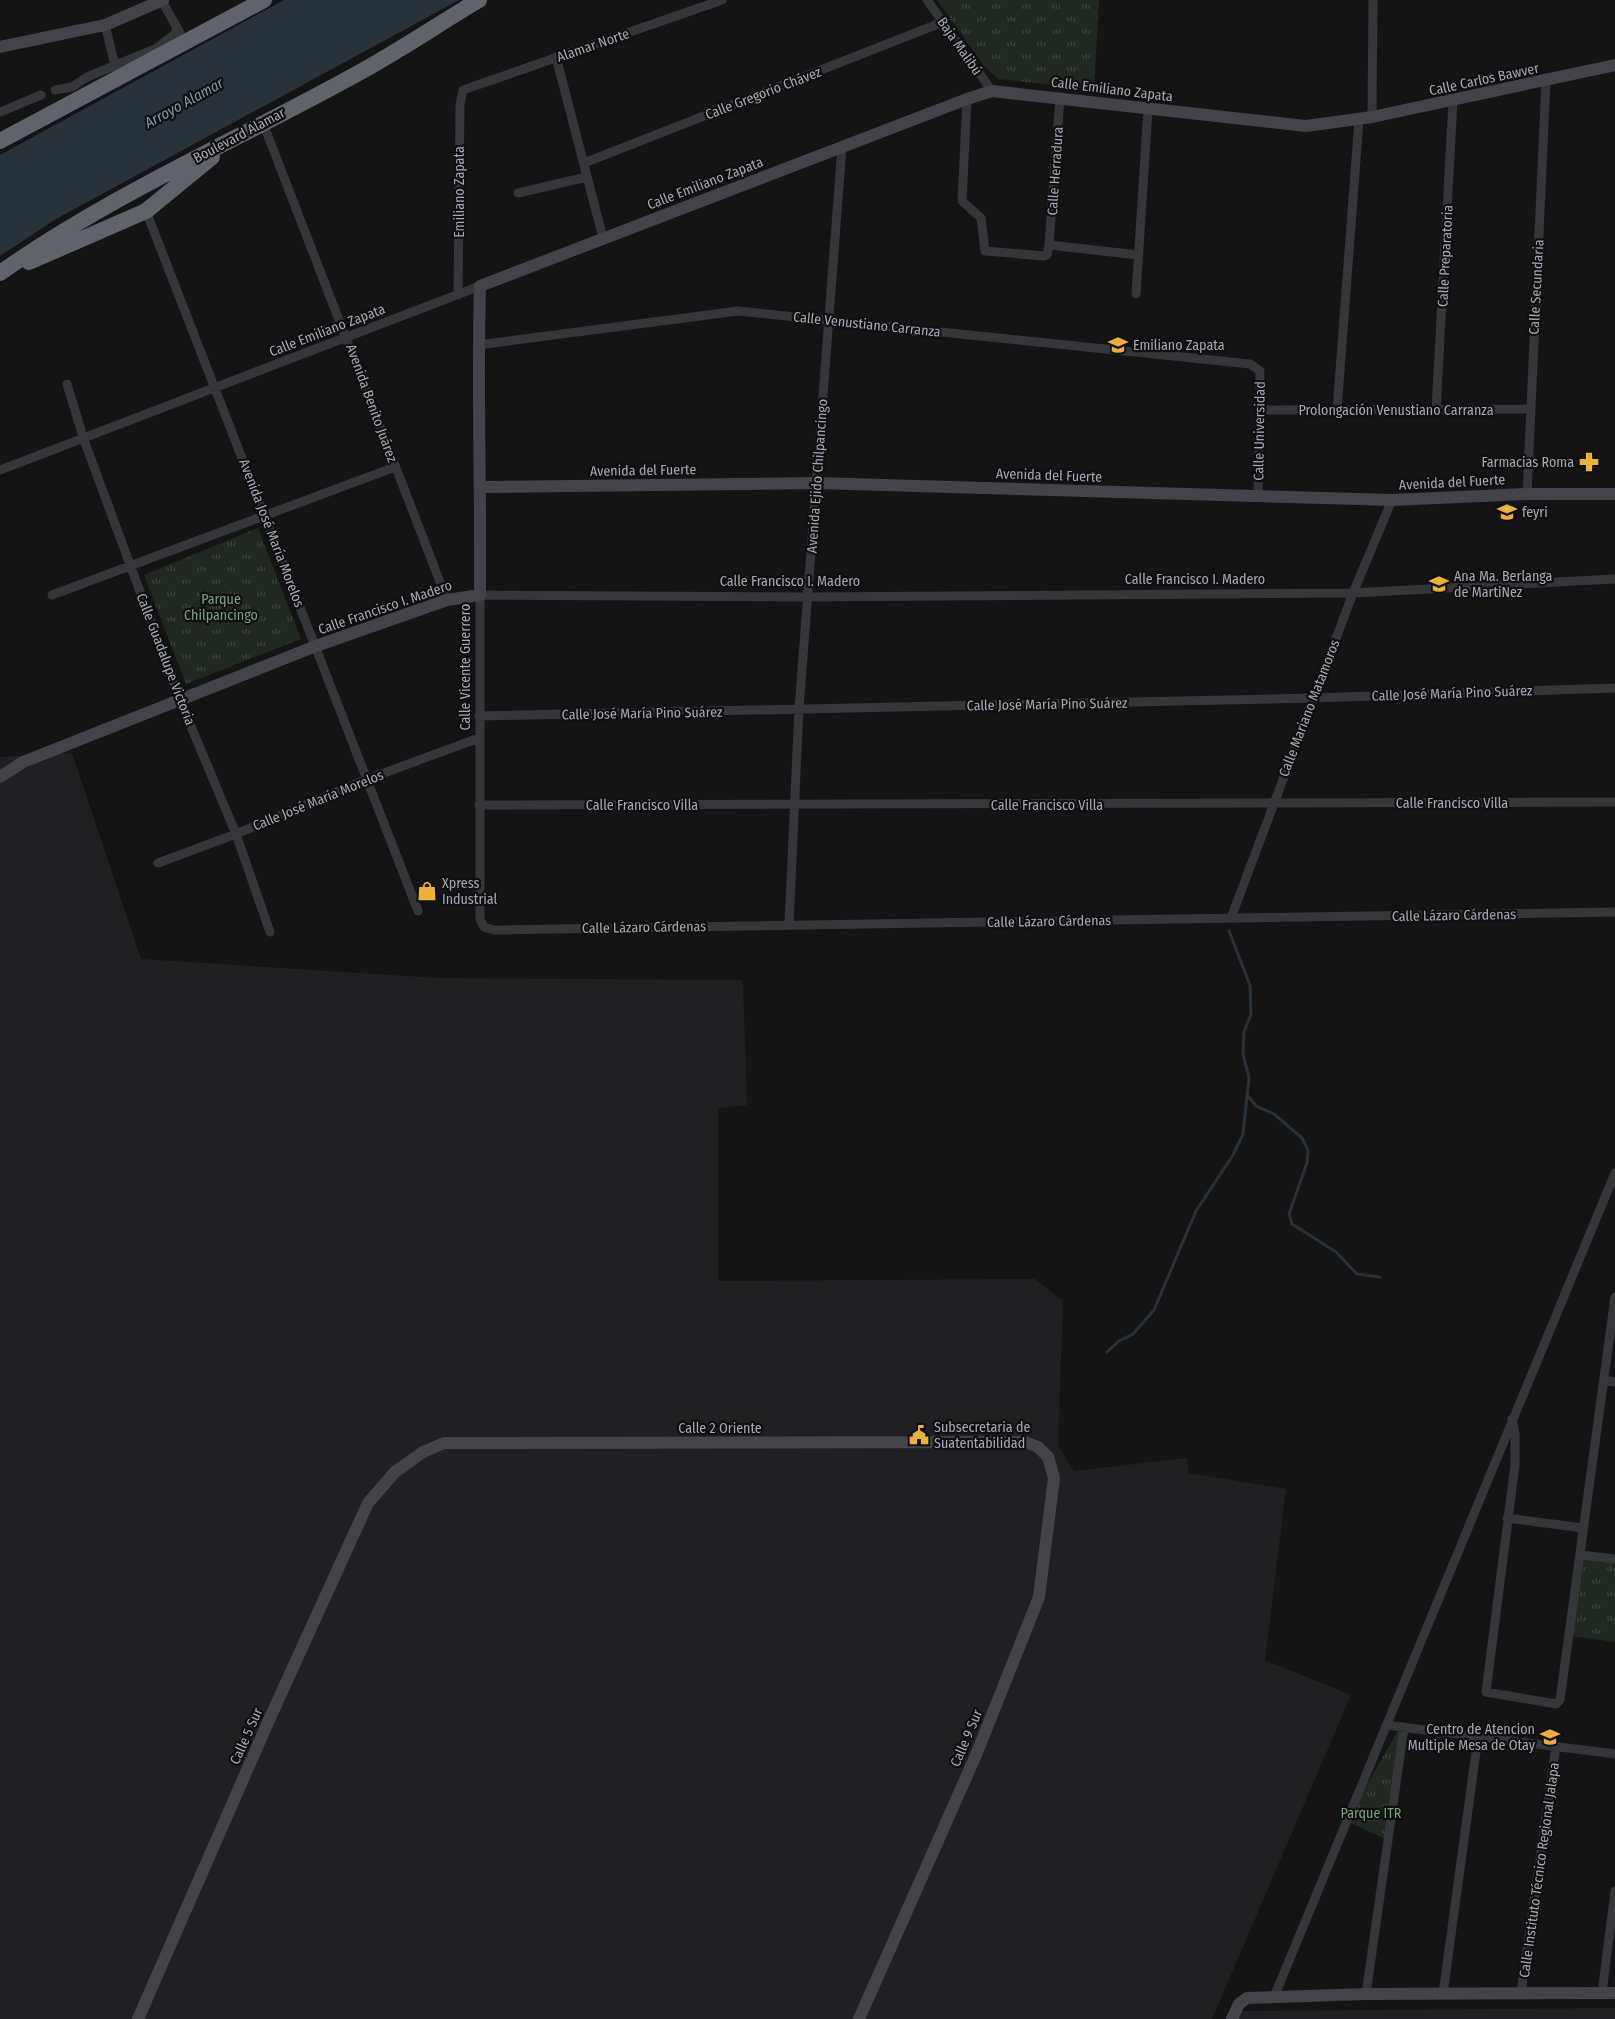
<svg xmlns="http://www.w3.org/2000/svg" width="1615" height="2019" font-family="'Fira Sans Condensed',sans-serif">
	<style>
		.built { fill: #202022 }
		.grass { fill: url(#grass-tufts) }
		.water { fill: #2a3239 }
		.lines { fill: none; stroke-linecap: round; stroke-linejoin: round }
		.stream { stroke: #2a3239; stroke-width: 3 }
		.street { stroke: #35363a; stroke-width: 9 }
		.secondary { stroke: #43444a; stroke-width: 12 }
		.highway { stroke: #61636b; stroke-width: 16 }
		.labels { text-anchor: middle; stroke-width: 4.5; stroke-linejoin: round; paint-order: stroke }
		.street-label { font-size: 14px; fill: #a6aab5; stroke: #0f0f10 }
		.poi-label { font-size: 14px; fill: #a6aab5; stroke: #0f0f10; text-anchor: start }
		.park-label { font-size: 14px; fill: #7da080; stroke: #0f0f10 }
		.water-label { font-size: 15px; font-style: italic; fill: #7d97af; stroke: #0f0f10 }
	</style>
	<defs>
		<pattern id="grass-tufts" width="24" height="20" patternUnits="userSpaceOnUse" patternTransform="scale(1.25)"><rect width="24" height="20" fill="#202821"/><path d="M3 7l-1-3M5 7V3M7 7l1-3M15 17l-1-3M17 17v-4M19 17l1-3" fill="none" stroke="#3d443f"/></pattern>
	</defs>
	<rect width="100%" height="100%" fill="#141415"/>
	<!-- built -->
	<path class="built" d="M72,753l69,206 297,19 305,2 4,125 -29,3v173l317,-2 28,22 -5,144 16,26 113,-13 2,15 97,16 -21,171 86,35 -139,324h-1212v-1262z
		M1615,2008v11h-376l3,-8z"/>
	<!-- grass -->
	<path class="grass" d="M937,0h162l-5,89 -96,-10 -14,-13z
		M258,528l43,111 -115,45 -42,-109z
		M1582,1556l33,4v82l-44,-6z
		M1400,1727l-14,112 -40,-18z"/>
	<!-- water -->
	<path class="water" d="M284,0h175l-403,219 -56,37v-101z"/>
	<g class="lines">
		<!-- stream -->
		<path class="stream" d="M1248,1096l8,10 18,8 28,24 6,12 -1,13 -18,51 3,10 44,28 21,22 23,3
			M1107,1352l12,-11 14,-7 21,-24 42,-99 37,-56 10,-21 6,-56 -6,-24 1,-22 7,-18 -1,-29 -21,-54"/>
		<!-- street -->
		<path class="street" d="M927,0l65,91
			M162,1l18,32
			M105,25l10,40
			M556,57l47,181
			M55,90l17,-3 15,-10 68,-28 20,-15 2,-6
			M967,99l-5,102 19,17 4,33 59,5 3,-1 2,-10 11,-148
			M0,112l41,-17
			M1372,117l1,-117
			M263,123l184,477
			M584,163l359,-141
			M518,193l69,-16
			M146,211l272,700
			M1049,245l89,10
			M1136,294l12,-185
			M458,295l2,-191 3,-14 259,-90
			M478,345l260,-34 512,53 10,7 -2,126
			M67,384l17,56 96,260 56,134 34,98
			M1260,410l271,-1
			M1337,410l22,-290
			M1436,410l17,-309
			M0,470l480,-184
			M1527,494l19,-413
			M1615,579l-262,14 -545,4 -328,-2v324l4,8 10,3 1121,-18
			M52,595l343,-128
			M479,716l834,-18 302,-10
			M479,805l1136,-3
			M158,863l78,-29 129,-54 114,-42
			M1231,918l122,-325 39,-93
			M789,924l10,-215 43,-562
			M1604,1380l11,2
			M1512,1419l3,15v31l-29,227 70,12 4,-4 55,-403
			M1507,1518l76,10
			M1581,1555l34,4
			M1386,1725l229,29
			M1521,1993l35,-247
			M1602,1993l13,-102
			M1366,1994l38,-266
			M1443,1994l35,-257
			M1274,1997l341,-824"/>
		<!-- secondary -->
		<path class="secondary" d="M0,47l105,-22 58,-25
			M482,487l335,-4 575,17 135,-6h88
			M0,777l23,-15 293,-116 131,-46 33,-5c1,-103 -3,-206 0,-309l487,-187 25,-8 314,35 66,-9 243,-52
			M138,2019l131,-299 99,-217 27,-31 28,-20 21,-9 581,-1 13,5 10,10 6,21 -15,119 -63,158 -117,264
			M1232,2019l7,-15 8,-6 119,-4 249,-1"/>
		<!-- highway -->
		<path class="highway" d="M0,141l264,-141
			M29,262l117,-51 66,-54
			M0,273c111,-78 235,-132 353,-197 43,-23 84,-51 126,-76"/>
	</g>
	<!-- icons -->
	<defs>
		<symbol id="school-bare" viewBox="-9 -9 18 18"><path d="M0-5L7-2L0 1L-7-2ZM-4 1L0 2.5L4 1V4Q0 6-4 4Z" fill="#ecb235" stroke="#0f0f10" stroke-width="2.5" paint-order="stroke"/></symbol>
		<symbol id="pharmacy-bare" viewBox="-9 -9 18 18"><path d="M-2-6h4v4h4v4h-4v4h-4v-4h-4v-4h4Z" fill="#ecb235" stroke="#0f0f10" stroke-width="2.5" paint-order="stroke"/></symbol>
		<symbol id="shop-bare" viewBox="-9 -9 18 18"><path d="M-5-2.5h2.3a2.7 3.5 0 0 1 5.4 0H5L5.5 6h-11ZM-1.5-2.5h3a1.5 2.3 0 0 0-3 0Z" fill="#ecb235" stroke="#0f0f10" stroke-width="2.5" paint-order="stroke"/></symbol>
		<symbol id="civic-bare" viewBox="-9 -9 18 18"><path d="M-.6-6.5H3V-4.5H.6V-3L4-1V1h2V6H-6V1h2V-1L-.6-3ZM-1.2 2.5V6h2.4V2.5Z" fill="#ecb235" stroke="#0f0f10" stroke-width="2.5" paint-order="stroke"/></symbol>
	</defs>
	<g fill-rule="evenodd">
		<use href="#school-bare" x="1104" y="331" width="28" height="28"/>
		<use href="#pharmacy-bare" x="1575" y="448" width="28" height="28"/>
		<use href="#school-bare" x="1493" y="498" width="28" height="28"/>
		<use href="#school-bare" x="1425" y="570" width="28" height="28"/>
		<use href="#shop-bare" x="413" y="877" width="28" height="28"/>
		<use href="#civic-bare" x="905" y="1421" width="28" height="28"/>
		<use href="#school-bare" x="1536" y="1723" width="28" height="28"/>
	</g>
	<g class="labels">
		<!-- street labels -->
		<g class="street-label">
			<text transform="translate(593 45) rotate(-19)" y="5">Alamar Norte</text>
			<text transform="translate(960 46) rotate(55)" y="5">Baja Malibú</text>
			<text transform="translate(1484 79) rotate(-12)" y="5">Calle Carlos Bawver</text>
			<text transform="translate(1112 89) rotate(7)" y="5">Calle Emiliano Zapata</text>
			<text transform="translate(763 93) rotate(-21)" y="5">Calle Gregorio Chávez</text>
			<text transform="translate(239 135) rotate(-28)" y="5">Boulevard Alamar</text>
			<text transform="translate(1055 171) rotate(-86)" y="5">Calle Herradura</text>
			<text transform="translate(705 183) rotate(-21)" y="5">Calle Emiliano Zapata</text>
			<text transform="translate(459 192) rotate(-90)" y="5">Emiliano Zapata</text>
			<text transform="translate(1445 256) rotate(-87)" y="5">Calle Preparatoria</text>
			<text transform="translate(1536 287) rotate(-87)" y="5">Calle Secundaria</text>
			<text transform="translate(867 324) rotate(6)" y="5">Calle Venustiano Carranza</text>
			<text transform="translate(327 330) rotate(-21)" y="5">Calle Emiliano Zapata</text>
			<text transform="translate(372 403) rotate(70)" y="5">Avenida Benito Juárez</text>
			<text x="1396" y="415">Prolongación Venustiano Carranza</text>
			<text transform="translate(1259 431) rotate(-89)" y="5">Calle Universidad</text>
			<text transform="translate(643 470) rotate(-1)" y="5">Avenida del Fuerte</text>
			<text transform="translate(1049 475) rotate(2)" y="5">Avenida del Fuerte</text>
			<text transform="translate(817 476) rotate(-86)" y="5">Avenida Ejido Chilpancingo</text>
			<text transform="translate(1452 482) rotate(-3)" y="5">Avenida del Fuerte</text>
			<text transform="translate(272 533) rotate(69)" y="5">Avenida José María Morelos</text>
			<text x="1195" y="584">Calle Francisco I. Madero</text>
			<text x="790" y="586">Calle Francisco I. Madero</text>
			<text transform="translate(385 607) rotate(-19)" y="5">Calle Francisco I. Madero</text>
			<text transform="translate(166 659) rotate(69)" y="5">Calle Guadalupe Victoria</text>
			<text transform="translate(465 667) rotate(-90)" y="5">Calle Vicente Guerrero</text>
			<text transform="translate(1452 693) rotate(-2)" y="5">Calle José María Pino Suárez</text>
			<text transform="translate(1047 704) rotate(-1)" y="5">Calle José María Pino Suárez</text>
			<text transform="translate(1309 708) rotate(-69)" y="5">Calle Mariano Matamoros</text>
			<text transform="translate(642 713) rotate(-1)" y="5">Calle José María Pino Suárez</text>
			<text transform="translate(318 800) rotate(-22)" y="5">Calle José María Morelos</text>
			<text x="1452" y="808">Calle Francisco Villa</text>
			<text x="642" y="810">Calle Francisco Villa</text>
			<text x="1047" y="810">Calle Francisco Villa</text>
			<text transform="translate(1454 915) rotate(-1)" y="5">Calle Lázaro Cárdenas</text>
			<text transform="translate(1049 921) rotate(-1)" y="5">Calle Lázaro Cárdenas</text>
			<text transform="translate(644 927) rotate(-1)" y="5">Calle Lázaro Cárdenas</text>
			<text x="720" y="1433">Calle 2 Oriente</text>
			<text transform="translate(246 1736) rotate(-66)" y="5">Calle 5 Sur</text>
			<text transform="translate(966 1738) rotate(-67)" y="5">Calle 9 Sur</text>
			<text transform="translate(1539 1870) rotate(-82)" y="5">Calle Instituto Técnico Regional Jalapa</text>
		</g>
		<!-- poi labels -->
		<g class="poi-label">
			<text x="1133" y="350">Emiliano Zapata</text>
			<text x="1574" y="467" text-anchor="end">Farmacias Roma</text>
			<text x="1522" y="517">feyri</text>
			<text x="1454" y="581">Ana Ma. Berlanga<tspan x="1454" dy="16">de MartiNez</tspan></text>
			<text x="442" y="888">Xpress<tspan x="442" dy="16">Industrial</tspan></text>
			<text x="934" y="1432">Subsecretaria de<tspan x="934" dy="16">Suatentabilidad</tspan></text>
			<text x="1535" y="1734" text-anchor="end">Centro de Atencion<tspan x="1535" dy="16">Multiple Mesa de Otay</tspan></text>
		</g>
		<!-- park labels -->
		<g class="park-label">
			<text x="221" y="604">Parque<tspan x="221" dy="16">Chilpancingo</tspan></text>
			<text x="1371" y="1818">Parque ITR</text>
		</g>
		<!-- water labels -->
		<g class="water-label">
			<text transform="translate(184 103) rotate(-29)" y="5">Arroyo Alamar</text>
		</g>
	</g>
</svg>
